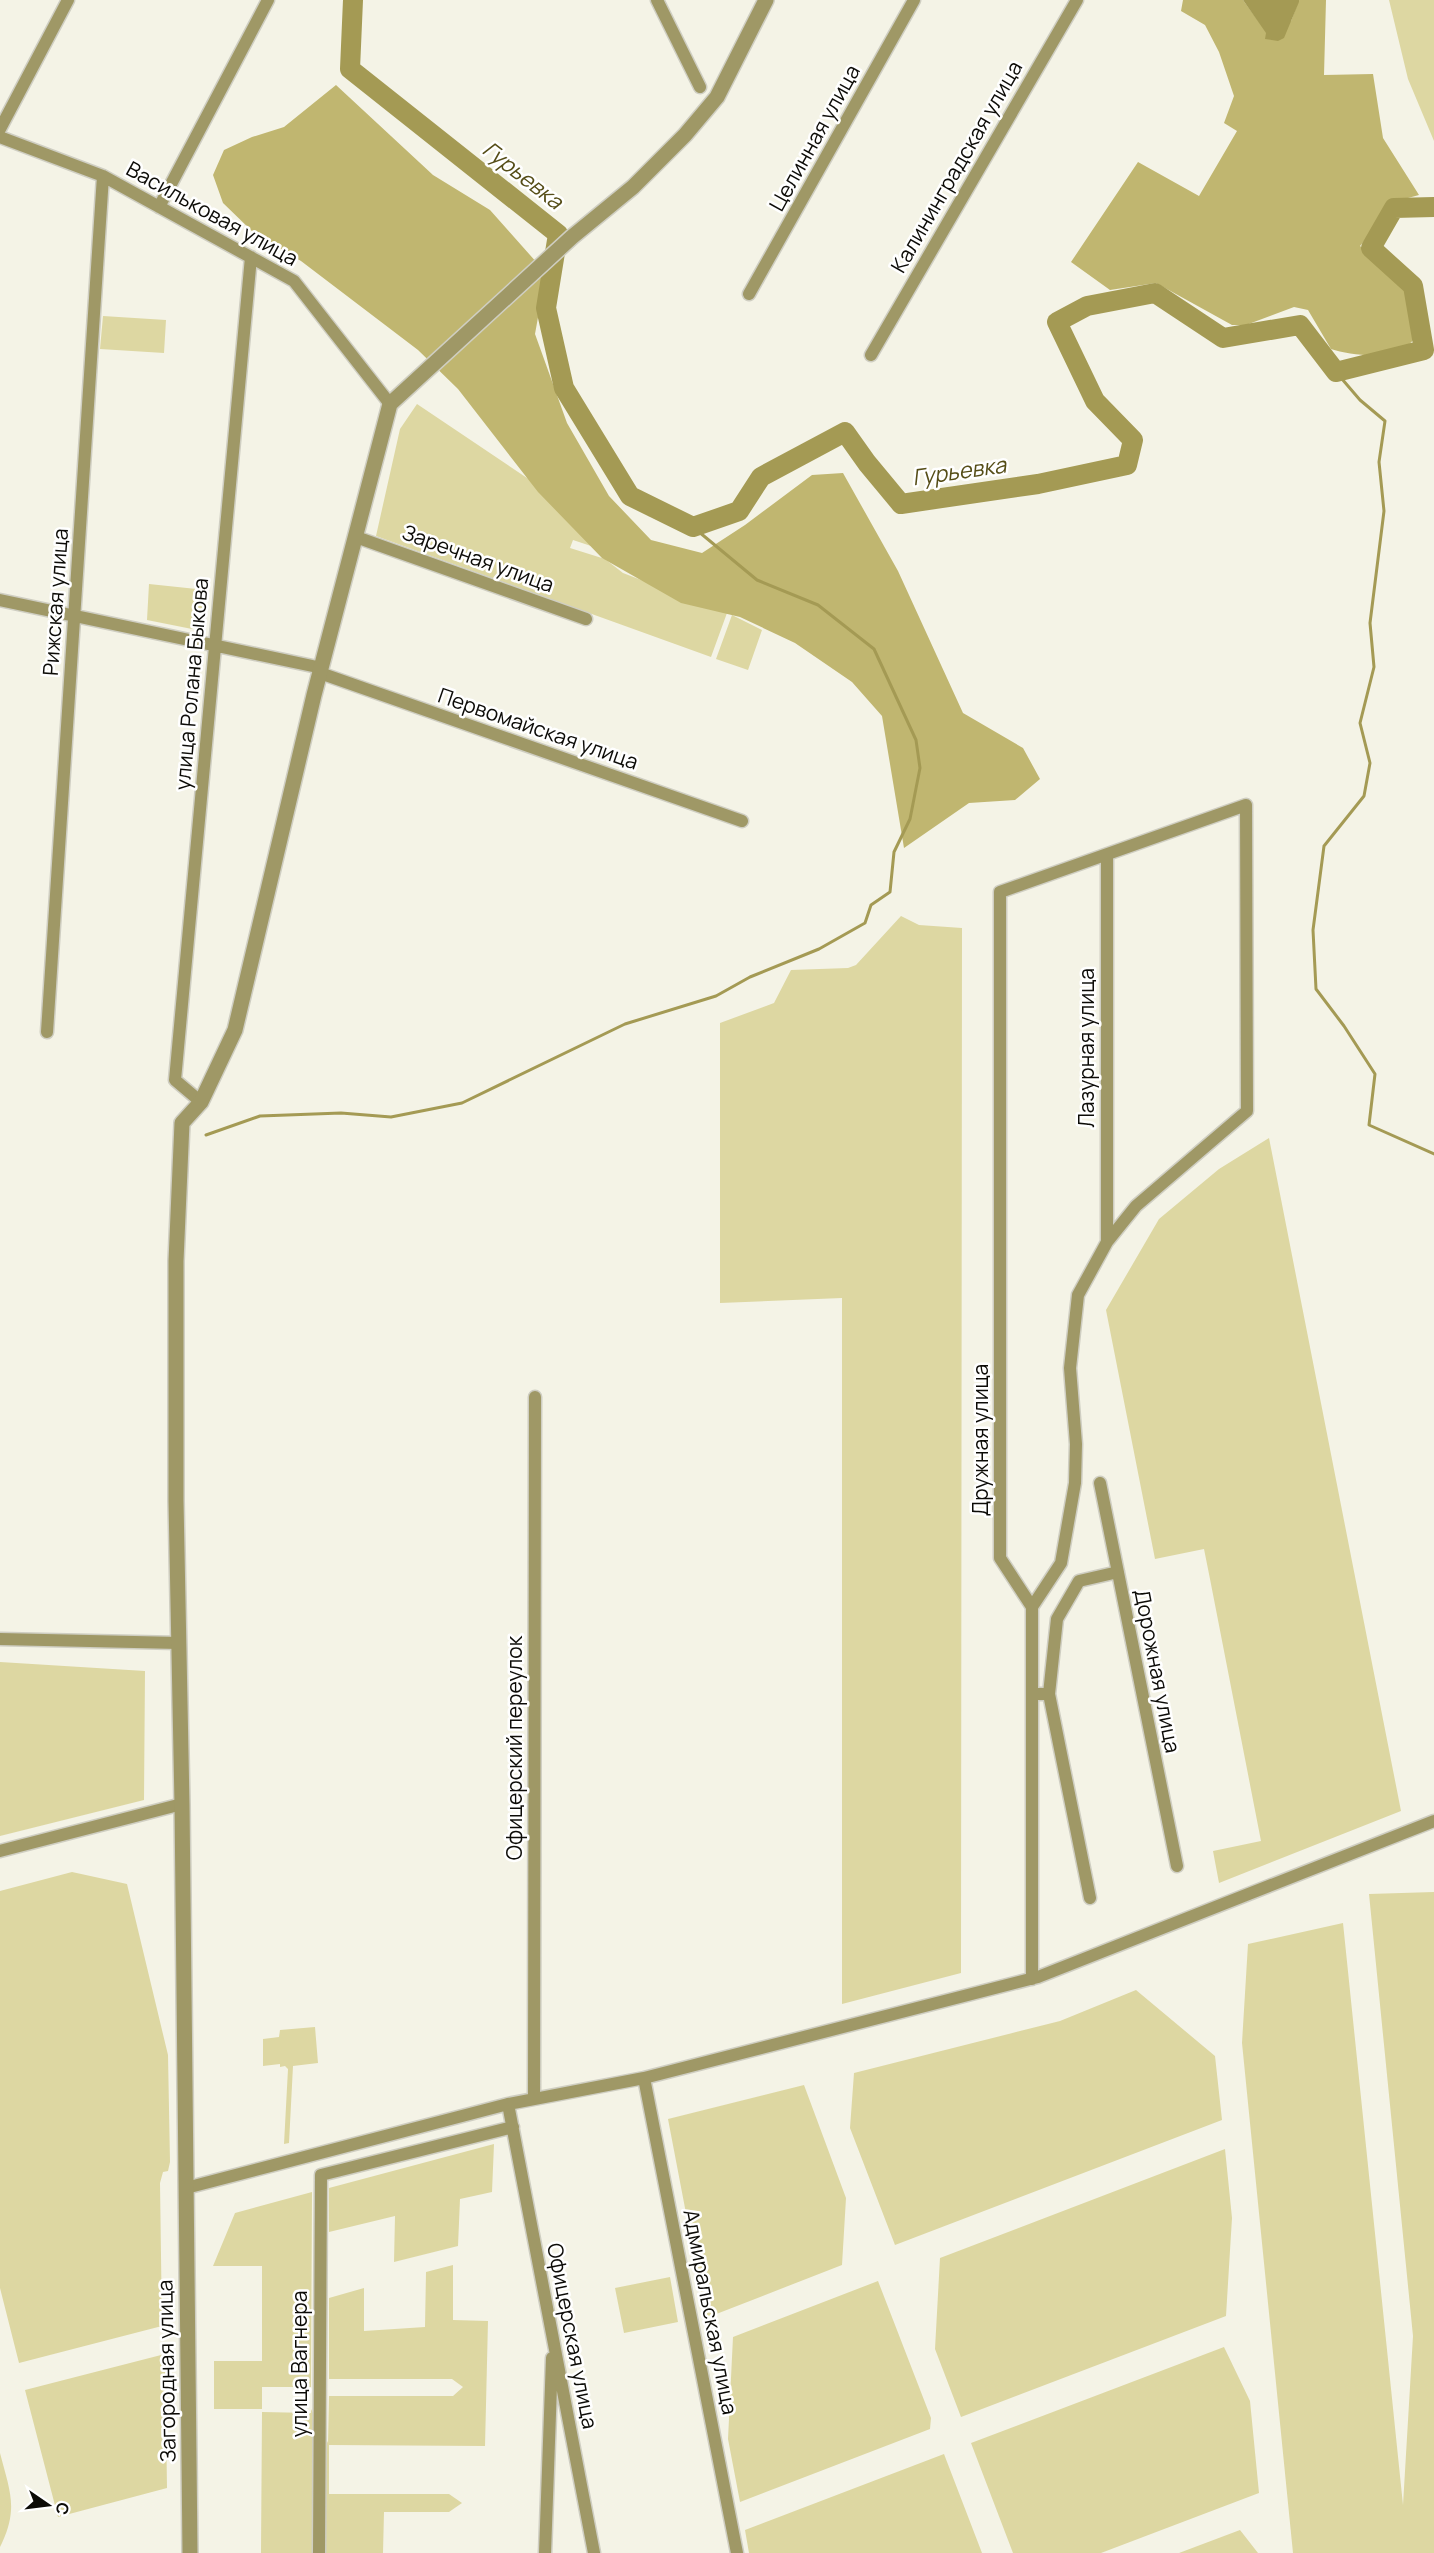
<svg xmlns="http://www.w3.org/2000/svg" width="1434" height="2553" font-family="Manrope,sans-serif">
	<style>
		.green { fill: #ddd7a2 }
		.forest { fill: #c0b670 }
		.water { fill: #a49a54 }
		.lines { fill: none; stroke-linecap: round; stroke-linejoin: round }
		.stream { stroke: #a49a54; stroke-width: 3 }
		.river { stroke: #a49a54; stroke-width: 20 }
		.minor-casing { stroke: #cfcec2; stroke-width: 15 }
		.tertiary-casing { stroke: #cfcec2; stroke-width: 18 }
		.minor { stroke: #9f9866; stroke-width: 12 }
		.tertiary { stroke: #9f9866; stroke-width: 15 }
		.labels { text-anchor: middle; stroke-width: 5; stroke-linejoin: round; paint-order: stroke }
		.street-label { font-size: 21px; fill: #0c0b07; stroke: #fff }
		.water-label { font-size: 22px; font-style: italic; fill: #554d17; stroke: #fff }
	</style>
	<rect width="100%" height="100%" fill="#f4f3e6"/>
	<!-- green -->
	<path class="green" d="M1389,0h45v141l-26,-62z
		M103,316l63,4 -2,33 -64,-4z
		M417,404l119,80 61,64 -24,-8 -3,8 35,11 18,14 104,40 -16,44 -335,-121 24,-107z
		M149,584l57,6 -2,30 -12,9 -45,-9z
		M732,615l30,15 -14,40 -32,-11z
		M901,916l18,9 43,3 -1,1045 -119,31v-706l-122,5v-280l54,-20 17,-33 57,-2 8,-3z
		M1269,1138l132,673 -182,72 -6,-32 48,-10 -51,-262 -6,-30 -49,10 -49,-249 53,-91 60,-50z
		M0,1662l145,9 -1,129 -144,36z
		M72,1872l55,12 41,171 2,107 -2,9 -5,1 -3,11 2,143 -143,37 -19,-75v-397z
		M1434,1892v661h-141l-51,-510 6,-99 95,-21 60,582 10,-169 -44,-442z
		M1136,1990l79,66 7,64 -327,125 -45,-117 4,-55 206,-52z
		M315,2027l3,36 -25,3 -4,77 -5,1 4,-75 -3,-3 -5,1v-3l-17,2v-27l16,-2 1,-7z
		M804,2085l42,113 -4,67 -136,53 -38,-199z
		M494,2144l-2,48 -32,7 -2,47 -64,16 1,-46 -66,16v-44z
		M1225,2149l7,69 -6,98 -265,101 -26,-68 5,-91z
		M312,2192l-1,195h-49v22h-48v-48h48v-95h-49l22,-53z
		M453,2265v55l35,1 -3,125 -156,-1v49h120l13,9 -13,9h-65l-1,41h-122l1,-141 49,1v-4l17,34 1,-47h124l10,-9 -11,-8h-123v-81l35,-10v43l61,-4 1,-55z
		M670,2277l8,45 -54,11 -9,-45z
		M878,2281l53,137 -1,11 -190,73 -12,-63 5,-102z
		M1224,2347l26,54 9,92 -158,60h-88l-42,-110z
		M165,2354l2,134 -109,29 -33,-127z
		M0,2453c10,39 19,56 0,94z
		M944,2454l38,99h-233l-4,-23z
		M1240,2530l18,23h-79z"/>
	<!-- forest -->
	<path class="forest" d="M1183,0h60l24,33 24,-12 8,-21h27l-2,75 49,-1 10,64 36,57 -22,6 -37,45 28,21 15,20 15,47c-4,4 -8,11 -13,14 -17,12 -55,7 -74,1l-23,-39 -14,-3 -48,18h-14l-76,-42 -46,7 -39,-28 67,-100 61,34 38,-65 -13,-8 10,-27 -15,-44 -14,-27 -24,-14z
		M336,85l97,90 57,35 56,63 -11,61 32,89 42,73 42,44 51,13 43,-28 67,-50 31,-2 55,98 65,142 60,35 17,31 -25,21 -46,3 -65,45 -22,-132 -30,-34 -57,-39 -55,-26 -59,-14 -79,-45 -64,-66 -80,-103 -40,-39 -117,-89 -47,-28 -31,-30 -10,-28 11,-25 28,-13 32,-10z"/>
	<!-- water -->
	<path class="water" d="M1243,0h56v2l-15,36 -6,3 -13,-2 1,-6z"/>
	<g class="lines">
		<!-- stream -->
		<path class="stream" d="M1336,372l24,28 25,21 -6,41 5,49 -14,112 4,44 -14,56 10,40 -6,33 -40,50 -11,84 3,59 28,37 31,48 -6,51 65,29
			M206,1135l54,-19 81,-3 50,4 71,-14 163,-79 91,-28 34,-19 69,-28 46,-26 6,-18 19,-13 4,-40 16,-33 10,-51 -4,-28 -42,-91 -56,-44 -61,-25 -64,-53"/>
		<!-- river -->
		<path class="river" d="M353,0l-3,69 208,165 -12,74 18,80 66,108 63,31 46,-16 22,-34 84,-45 22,31 34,41 137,-20 89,-19 6,-25 -38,-39 -38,-79 30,-16 68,-13 68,45 77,-13 36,47 88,-22 -11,-64 -42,-38 23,-40 40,-1"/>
		<defs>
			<path id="minor" d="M657,0l43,87
				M0,129l68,-129
				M0,137l103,39 191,105 96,123
				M159,207l109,-207
				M749,294l165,-294
				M871,355l206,-355
				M356,537l230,82
				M0,600l322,68
				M320,673l422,148
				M1107,855v387
				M47,1032l56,-856
				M201,1102l-26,-22 76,-823
				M1100,1483l77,383
				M0,1639l179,4
				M1032,1694h17l41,204
				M1049,1694l8,-75 22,-38 39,-9
				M0,1851l182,-47
				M1032,1979v-372l-32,-49v-666l246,-87 1,306 -111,95 -29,36 -29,53 -8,73 6,76 -1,39 -14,80 -29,44
				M644,2078l93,475
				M534,2099l1,-702
				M508,2104l86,449
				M186,2188l322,-84 136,-26 394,-101 396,-156
				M319,2553l2,-378 192,-48
				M545,2553l7,-195"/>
			<path id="tertiary" d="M190,2553l-8,-749 -6,-303v-240l6,-138 19,-21 34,-72 79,-335 76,-291 182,-167 61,-50 52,-52 32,-38 49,-97"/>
		</defs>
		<!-- minor casing -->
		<use href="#minor" class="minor-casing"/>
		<!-- tertiary casing -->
		<use href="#tertiary" class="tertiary-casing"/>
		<!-- minor -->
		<use href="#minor" class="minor"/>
		<!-- tertiary -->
		<use href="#tertiary" class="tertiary"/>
	</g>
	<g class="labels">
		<!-- street labels -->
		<g class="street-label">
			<text transform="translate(815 138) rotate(-61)" y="7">Целинная улица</text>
			<text transform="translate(957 167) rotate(-60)" y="7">Калининградская улица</text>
			<text transform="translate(212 214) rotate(29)" y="7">Васильковая улица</text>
			<text transform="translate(478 559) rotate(20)" y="7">Заречная улица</text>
			<text transform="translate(56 602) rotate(-86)" y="7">Рижская улица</text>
			<text transform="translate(192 684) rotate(-85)" y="7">улица Ролана Быкова</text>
			<text transform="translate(538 729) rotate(19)" y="7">Первомайская улица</text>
			<text transform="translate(1087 1048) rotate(-90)" y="7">Лазурная улица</text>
			<text transform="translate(981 1440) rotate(-90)" y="7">Дружная улица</text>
			<text transform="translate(1157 1671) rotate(79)" y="7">Дорожная улица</text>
			<text transform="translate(515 1748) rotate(-90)" y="7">Офицерский переулок</text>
			<text transform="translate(710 2312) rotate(79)" y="7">Адмиральская улица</text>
			<text transform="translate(572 2336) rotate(79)" y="7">Офицерская улица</text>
			<text transform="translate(300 2364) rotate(-90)" y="7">улица Вагнера</text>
			<text transform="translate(167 2371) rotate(-91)" y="7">Загородная улица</text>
		</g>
		<!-- water labels -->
		<g class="water-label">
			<text transform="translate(523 175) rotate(38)" y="8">Гурьевка</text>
			<text transform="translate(959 471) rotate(-8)" y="8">Гурьевка</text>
		</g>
	</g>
	<!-- north arrow -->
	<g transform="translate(48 2505) rotate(104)" stroke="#ffffff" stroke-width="4.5" paint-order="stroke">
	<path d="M0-4.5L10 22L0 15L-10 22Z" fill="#0c0b07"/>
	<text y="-9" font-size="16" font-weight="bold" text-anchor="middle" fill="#0c0b07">С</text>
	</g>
</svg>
